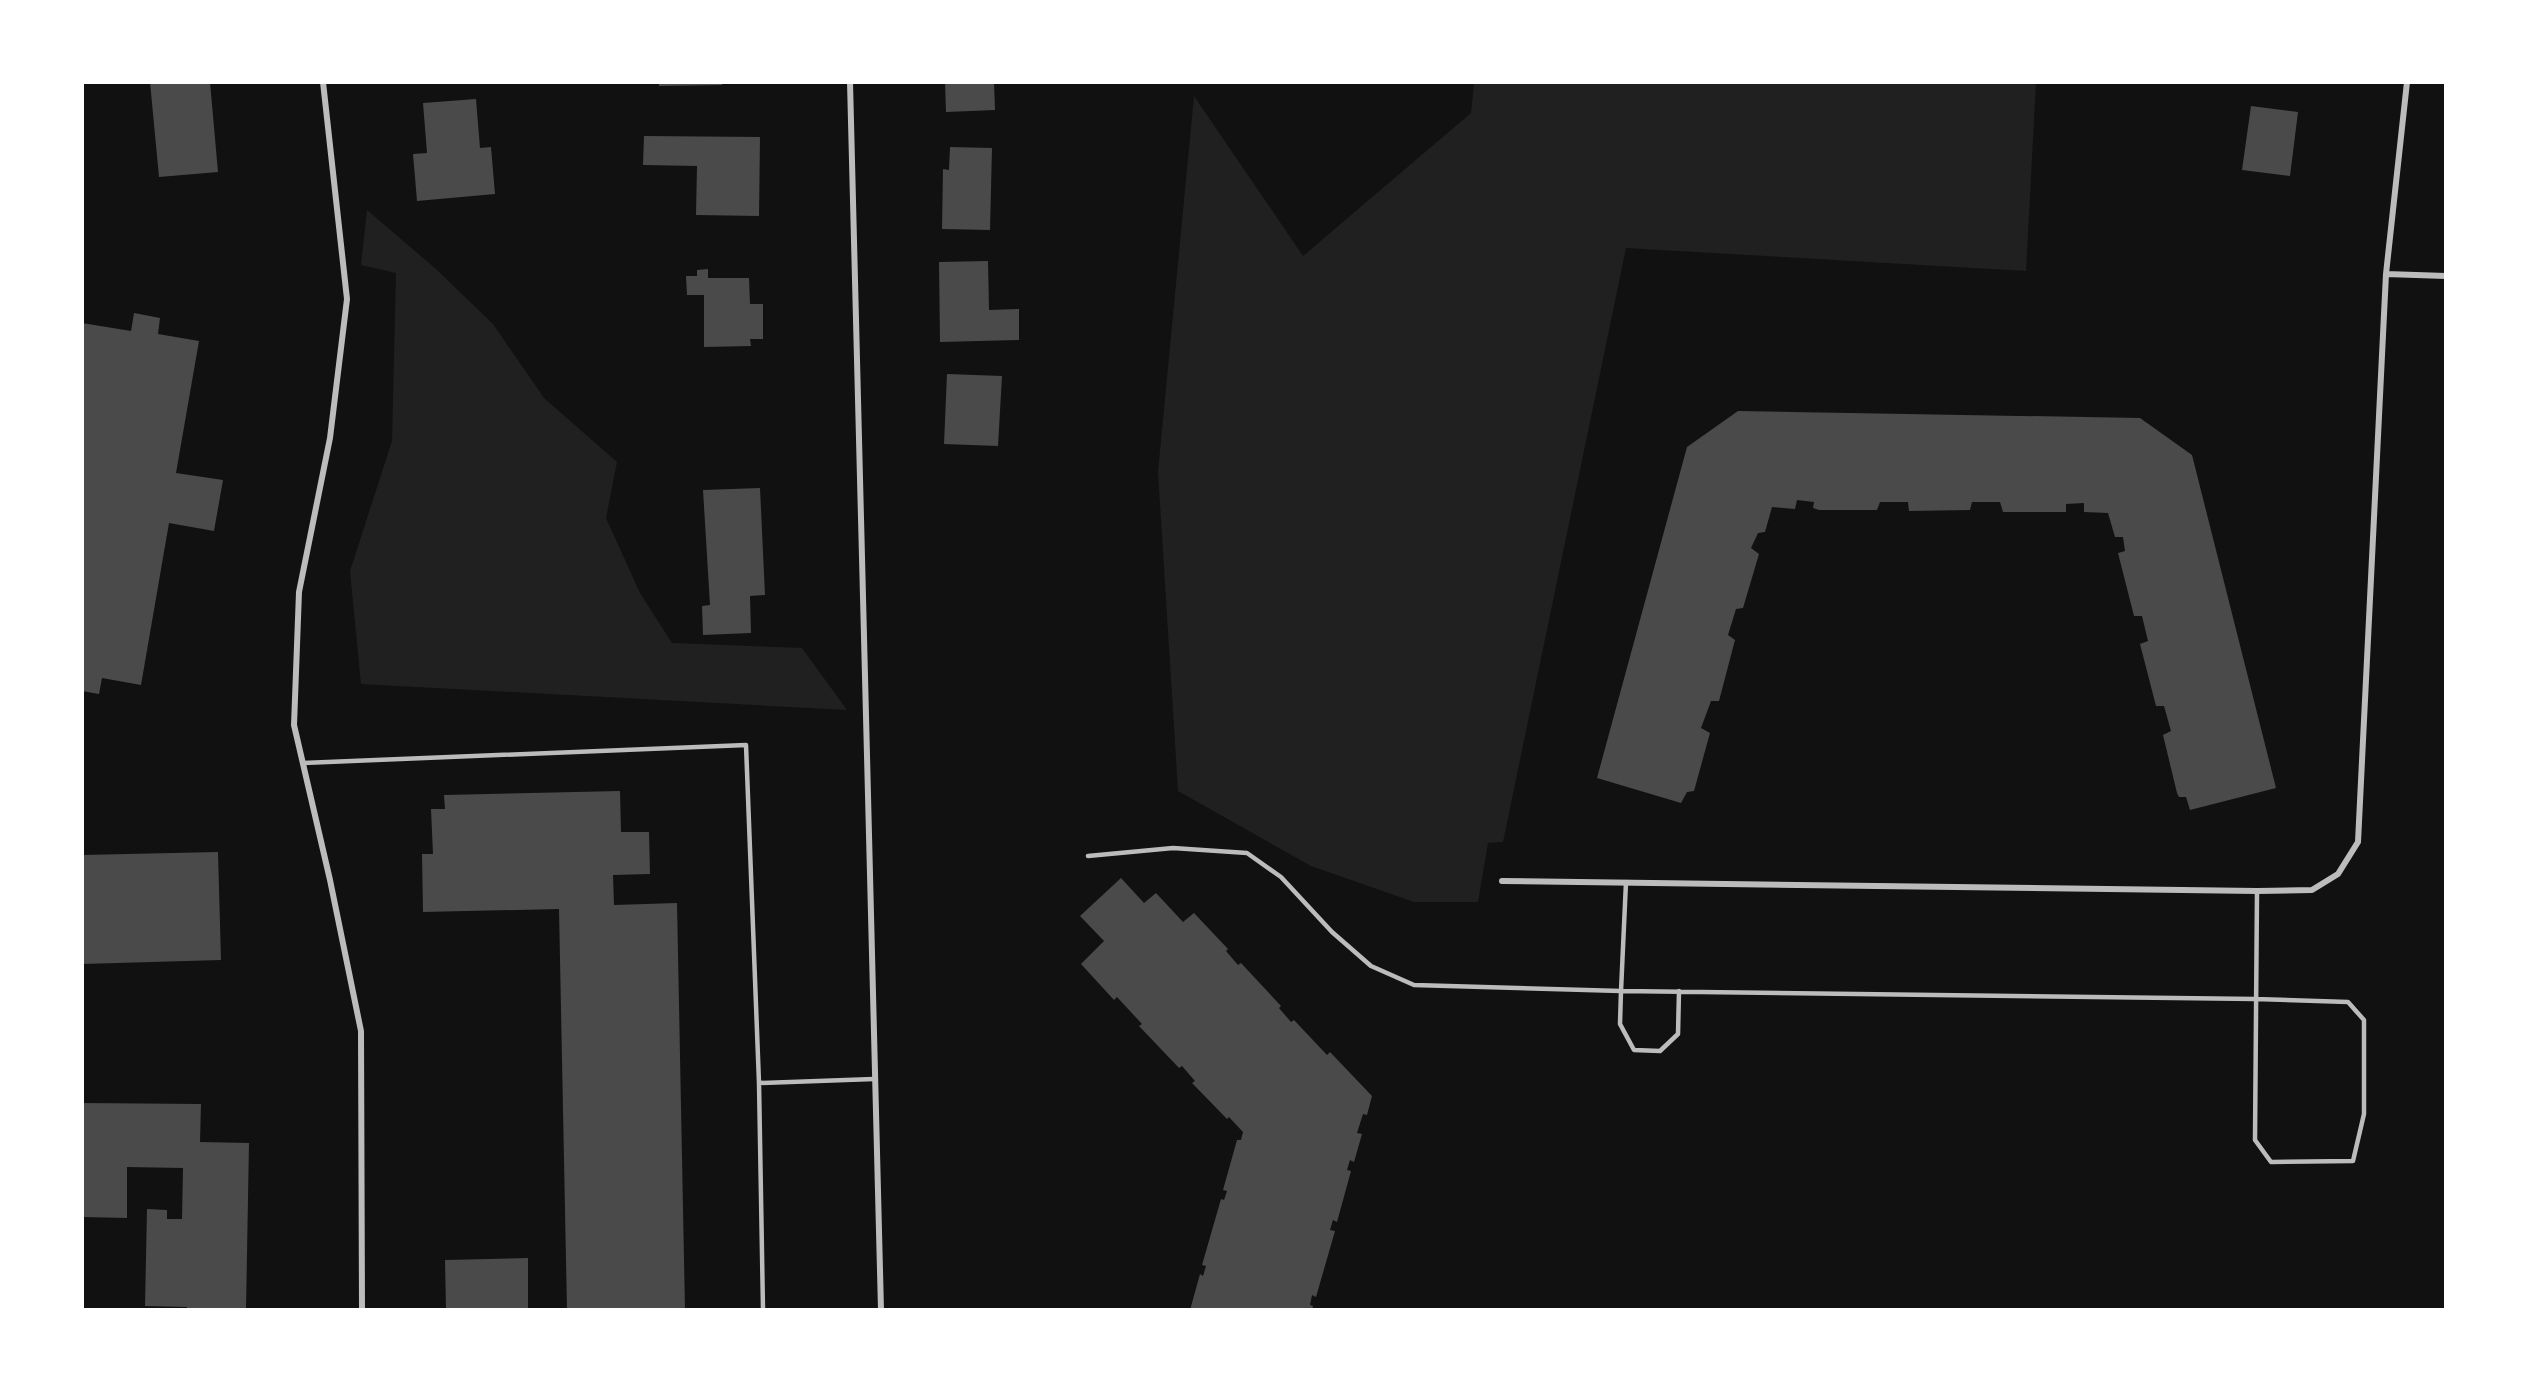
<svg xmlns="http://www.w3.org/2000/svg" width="2528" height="1392" font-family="'Open Sans',sans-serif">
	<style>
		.green { fill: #202020 }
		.building { fill: #4a4a4a }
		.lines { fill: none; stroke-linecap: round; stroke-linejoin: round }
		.service { stroke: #bcbcbc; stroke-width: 4.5 }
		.minor { stroke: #bcbcbc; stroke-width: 6 }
	</style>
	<rect width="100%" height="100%" fill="#111"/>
	<!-- green -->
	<path class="green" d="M1474,83h562l-10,188 -400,-23 -123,594 -15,1 -10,59h-64l-103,-36 -133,-75 -20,-319 36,-376 109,160 168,-143z
		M367,210l69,59 57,55 51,74 73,64 -11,56 34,75 32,50 130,5 45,62 -486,-26 -11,-113 42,-130 4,-168 -35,-8z"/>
	<!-- building -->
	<path class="building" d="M150,82h60l8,90 -59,5z
		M659,82h63v3l-63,1z
		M945,82h49l1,28 -49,2z
		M476,99l4,49 11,-1 4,47 -78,7 -4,-47 14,-1 -4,-50z
		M2251,106l47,6 -8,64 -48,-6z
		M644,136l116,1 -1,79 -63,-1 1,-49 -54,-1z
		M950,147l42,1 -2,82 -48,-1 1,-60 6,1z
		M988,261l1,49 30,-1v31l-79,2 -1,-80z
		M708,269v9h41l1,26h13v35h-13l1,7 -47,1v-52h-17l-1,-19h11v-6z
		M134,313l26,5 -2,16 41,7 -23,132 47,7 -9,51 -45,-8 -28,162 -39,-7 -3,16 -17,-3v-368l49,8z
		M947,374l55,2 -4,70 -54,-2z
		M1738,411l402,7 52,37 84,333 -86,22 -4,-13h-7l-2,-4 -14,-58 8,-4 -7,-25h-8l-16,-62 8,-3 -6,-25h-8l-16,-63 7,-2 -2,-14h-8l-7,-24 -24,-1v-9l-18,1v8h-63l-3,-10h-28l-2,8 -61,1 -1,-9h-28l-3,8h-58l-6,-2 1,-6 -17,-2 -2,9 -23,-2 -7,25 -7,1 -7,15 8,6 -16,54 -7,1 -8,26 7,5 -16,61h-8l-10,27 9,5 -16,58 -7,1 -6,11 -84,-25 90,-331z
		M760,488l5,107 -15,1 1,37 -48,2 -1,-29 8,-1 -7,-115z
		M620,791l1,41h28l1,42 -37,1 1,30 63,-2 8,407h-118l-8,-401 -136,3 -1,-58h11l-2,-45h14l-1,-14z
		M218,852l3,108 -139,4v-109z
		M1121,878l23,25 12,-10 27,29 11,-9 34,36 -2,2 12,14 3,-2 40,43 -2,2 12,14 3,-2 33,35 3,-3 42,44 -5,19 -4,-1 -6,19 5,1 -8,28 -4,-2 -3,10 4,1 -14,51 -4,-2 -3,10 5,1 -19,66 -4,-2 -2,10 3,1 -1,4h-122l10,-36 3,2 3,-10 -4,-1 19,-66 3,1 3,-9 -4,-1 14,-50h4l2,-8 -14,-15 -2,2 -35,-36 3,-2 -13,-15 -3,2 -40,-42 3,-2 -25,-27 -3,3 -33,-36 23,-23 -24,-25z
		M82,1103l119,1 -1,38 49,1 -3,167h-59v-3l-42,-1 2,-97 20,1v9h15l1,-51 -56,-1v51l-45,-1z
		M528,1258v52h-82l-1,-50z"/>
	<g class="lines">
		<!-- service -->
		<path class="service" d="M303,763l443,-18 13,338 115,-4
			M1088,856l85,-8 74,5 34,24 51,55 39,34 43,19 207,6 -1,33 14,26 26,1 18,-17 1,-43
			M1626,882l-5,109 634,8 93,3 16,18v94l-11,47 -82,1 -16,-22 2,-249
			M759,1083l4,227"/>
		<!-- minor -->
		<path class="minor" d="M323,82l24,217 -17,139 -31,154 -5,133 36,155 31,151 1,279
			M850,82l31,1228
			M2386,274l60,2
			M1502,881l755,10 55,-1 26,-16 20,-32 28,-568 21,-192"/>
	</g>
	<!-- border -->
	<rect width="2528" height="1392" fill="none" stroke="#ffffff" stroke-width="168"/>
</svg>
